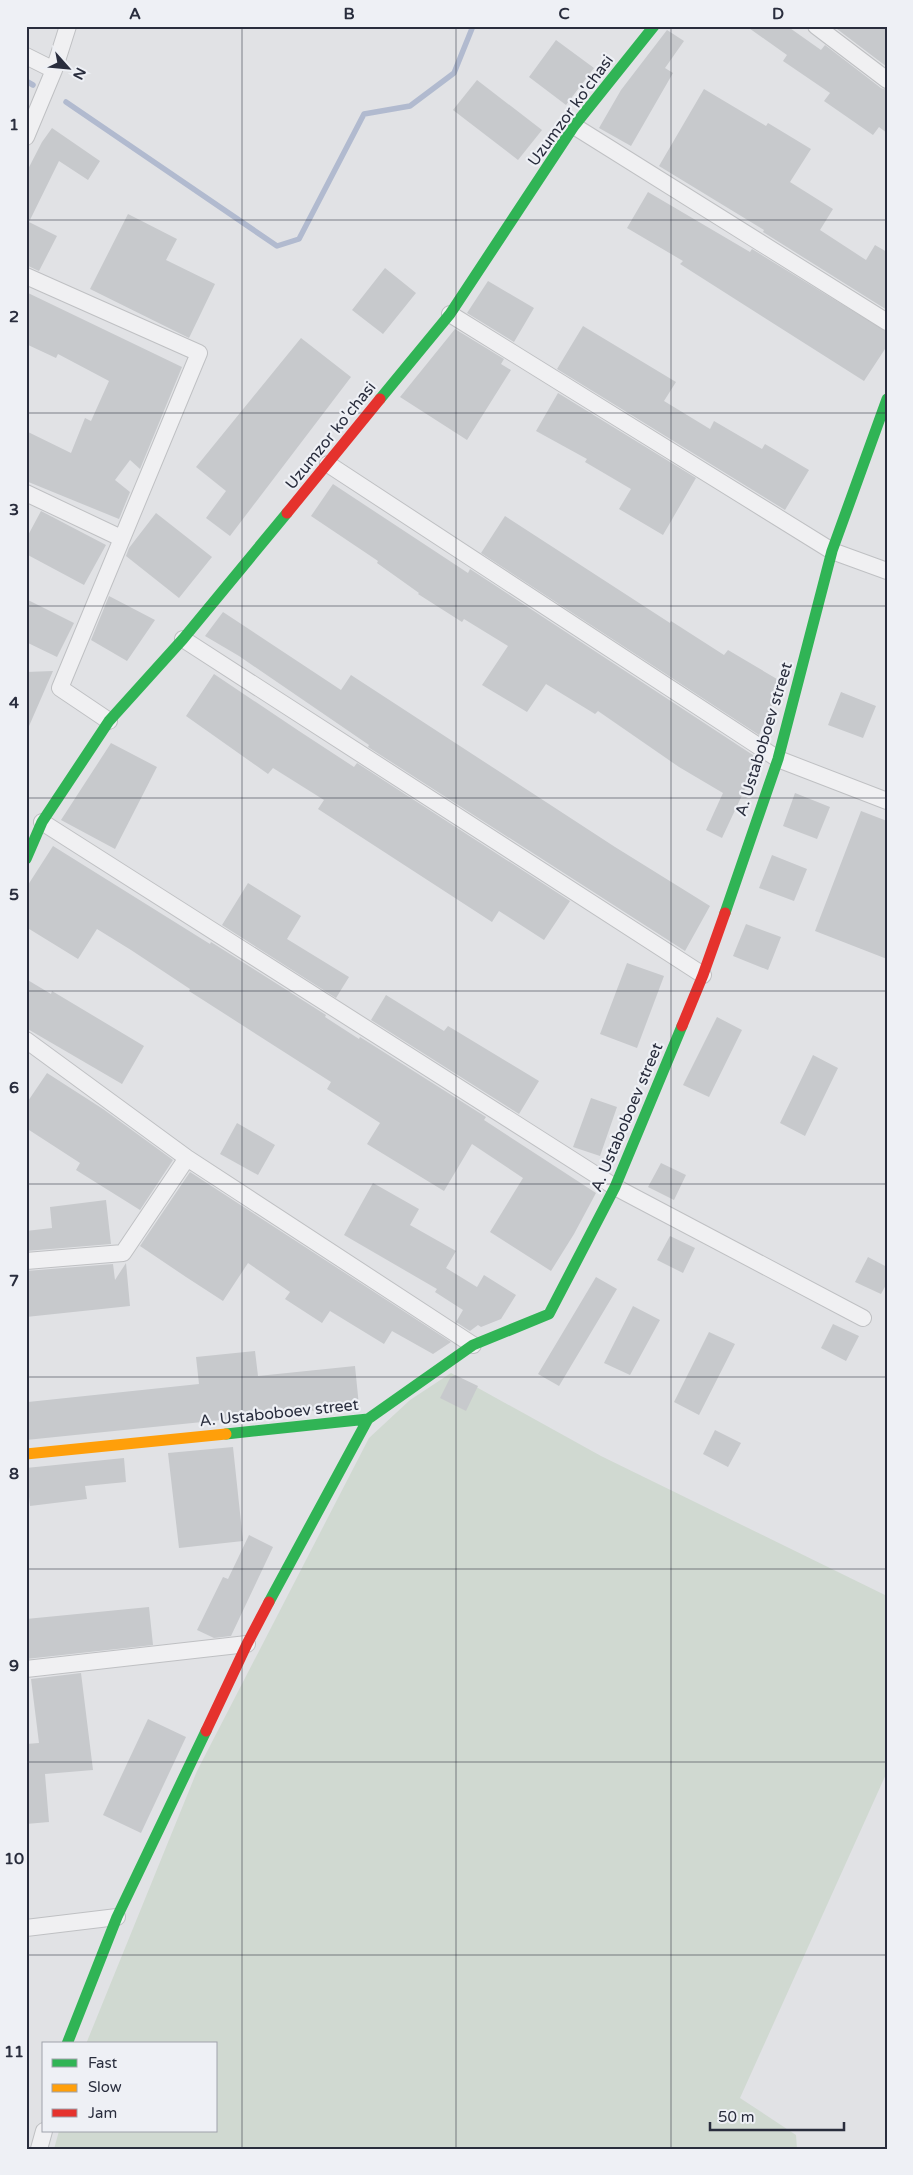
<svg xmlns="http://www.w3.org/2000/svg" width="913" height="2175" font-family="'Varela Round',sans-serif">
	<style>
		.green { fill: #d0d9d1 }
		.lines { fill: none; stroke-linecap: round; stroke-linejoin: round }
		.stream { stroke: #b1bacf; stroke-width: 5.5 }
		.building { fill: #c7c9cc }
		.street-casing { stroke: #bfc0c3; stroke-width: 18 }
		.street { stroke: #f0f0f2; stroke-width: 16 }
		.fast { stroke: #30b455; stroke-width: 11 }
		.slow { stroke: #ff9f0a; stroke-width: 11 }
		.jam { stroke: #e5322d; stroke-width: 11 }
		.grid { fill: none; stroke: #292d3d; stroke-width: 1; stroke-opacity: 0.55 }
		.labels { text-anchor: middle; stroke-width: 4.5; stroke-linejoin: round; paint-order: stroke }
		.street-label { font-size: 16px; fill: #292d3d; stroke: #eef0f5 }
		.neatline { fill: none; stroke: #292d3d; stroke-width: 2 }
		.grid-label { font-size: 16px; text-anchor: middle; font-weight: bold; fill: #292d3d }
	</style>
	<rect width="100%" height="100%" fill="#e1e2e5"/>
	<!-- green -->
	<path class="green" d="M451,1373l150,83 286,140v176l-147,326 56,37 1,14h-743l5,-18h157v-87h-130l111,-273 172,-333 41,-38z"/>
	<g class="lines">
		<!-- stream -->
		<path class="stream" d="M26,81l7,4
			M66,102l211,144 22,-7 65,-125 46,-8 44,-33 19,-47"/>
	</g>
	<!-- building -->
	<path class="building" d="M746,26h41l34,24 4,-5 56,43 6,2v43l-8,-6 -6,8 -49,-34 6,-8 -47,-32 4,-6z
		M839,26h48v41l-50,-38z
		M667,30l17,11 -19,27 8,5 -42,73 -32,-18 22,-38z
		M556,40l38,28 -28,37 -37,-28z
		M477,80l65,50 -24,30 -65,-50z
		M704,89l62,37 2,-3 43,26 -21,33 43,27 -13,21 46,30 9,-15 12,7v58l-124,-78 1,-2 -105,-64z
		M52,128l48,33 -12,19 -29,-19 -30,61 28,14 -18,35 -13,-6v-92l16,-31z
		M648,192l102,60 2,-3 135,83v14l-23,35 -184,-117 3,-3 -56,-33z
		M128,214l49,25 -11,21 49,24 -26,54 -99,-49z
		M385,268l31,25 -33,41 -31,-24z
		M488,281l46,27 -20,34 -47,-29z
		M26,292l156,75 -42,102 -10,-9 -15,20 15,12 -11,27 -93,-38v-50l45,22 14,-35 6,3 18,-40 -51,-27 -2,4 -30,-14z
		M583,326l93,56 -12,19 46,28 4,-8 48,28 3,-5 44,26 -24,40 -228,-141z
		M455,329l49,30 -3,5 10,6 -44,70 -67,-43z
		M301,338l50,39 -121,159 -24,-18 20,-27 -30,-24z
		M558,393l138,85 -33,57 -44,-26 12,-20 -46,-27 2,-3 -51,-28z
		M333,484l135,89 2,-4 289,190 -37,79 -16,-8 17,-37 -44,-26 -81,-56 -3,3 -49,-30 -19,28 -45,-27 26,-39 -44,-27 -2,3 -44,-28 1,-1 -42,-30 1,-2 -67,-45z
		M41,511l65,34 -22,40 -58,-31v-15z
		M156,513l56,44 -33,41 -53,-42 3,-8z
		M505,516l165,107 1,-2 53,34 4,-5 54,32 -23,53 -278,-182z
		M109,596l46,24 -28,41 -36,-21z
		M26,599l48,24 -17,34 -31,-15z
		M223,612l118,78 10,-15 264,172 95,59 -25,45 -317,-204 1,-2 -130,-89 -34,-20z
		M53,671l-27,62v-61z
		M214,674l85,57 55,36 3,-4 213,138 -26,39 -45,-29 -7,11 -174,-113 6,-9 -51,-32 -5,6 -82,-58z
		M841,692l35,14 -13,32 -35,-13z
		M111,743l46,24 -42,82 -54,-29z
		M795,793l35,14 -13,32 -34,-13z
		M861,811l26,10v138l-72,-28z
		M53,846l157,98 1,-2 115,73 -1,2 34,22 1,-2 126,80 -2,3 112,73 -22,41 -23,37 -61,-39 33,-54 -51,-34 -28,47 -77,-47 13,-21 -53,-34 4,-7 -142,-91 1,-2 -59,-39 -34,-21 -19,30 -52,-32v-39z
		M772,855l35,14 -13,32 -35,-13z
		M248,883l53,33 -14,23 62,38 -13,21 -114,-73z
		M746,924l35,13 -13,33 -35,-14z
		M627,963l37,13 -27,72 -37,-14z
		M26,979l25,15 1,-3 92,55 -22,38 -96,-56z
		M386,995l58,36 4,-5 91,55 -20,33 -148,-94z
		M717,1017l25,13 -33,67 -26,-12z
		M813,1055l25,13 -33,68 -25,-13z
		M47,1073l56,36 70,51 -33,50 -64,-40 4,-7 -54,-35v-24z
		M591,1098l26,9 -17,49 -27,-9z
		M237,1123l38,22 -17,30 -38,-21z
		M661,1163l25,12 -12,25 -26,-13z
		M190,1172l261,170 -18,12 -41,-23 -8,13 -54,-33 -8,12 -37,-24 5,-7 -42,-29 -25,38 -37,-24 -46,-31z
		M373,1183l46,26 -9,16 46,26 -10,17 31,19 7,-12 32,20 -15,24 -20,8 -3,-2 -8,6 -14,-9 7,-12 -28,-18 2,-3 -93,-54z
		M106,1200l5,44 -85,7v-20l26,-3 -2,-21z
		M670,1236l25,12 -12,25 -26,-13z
		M868,1257l19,10v16l-6,11 -26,-12z
		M126,1263l4,43 -104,11v-46l87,-7 2,16z
		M596,1277l21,12 -58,97 -21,-12z
		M633,1306l27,14 -30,55 -26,-12z
		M833,1324l26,12 -13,25 -25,-13z
		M709,1332l26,12 -36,71 -25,-13z
		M255,1351l3,25 97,-10 4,40 -333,34v-37l2,-1 171,-18 -3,-27z
		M455,1375l23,11 -12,25 -26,-13 10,-20z
		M715,1430l26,13 -13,24 -25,-13z
		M233,1447l10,94 -64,7 -11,-95z
		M124,1458l2,24 -41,4 2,13 -57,7 -4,-38z
		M249,1535l24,12 -42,89 -17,2 -17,-8 26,-53 5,2z
		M149,1607l4,38 -127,14v-40z
		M81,1673l12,97 -48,4 4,48 -23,2v-80l13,-1 -8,-64z
		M148,1719l38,18 -45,96 -38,-18z"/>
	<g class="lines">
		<defs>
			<path id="street" d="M816,26l71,54
				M26,56l28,14
				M574,126l313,196
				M26,137l28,-67 14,-44
				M26,276l173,77 -139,335 49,33
				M450,314l382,237 55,20
				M328,464l450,295 109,42
				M26,493l95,45
				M183,639l520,336
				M42,822l573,365 248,131
				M26,1040l161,118 286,187
				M26,1261l97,-8 64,-95
				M26,1669l221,-25
				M26,1928l91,-11
				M39,2149l5,-18"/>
		</defs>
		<!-- street casing -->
		<use href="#street" class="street-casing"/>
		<!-- street -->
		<use href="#street" class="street"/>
		<!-- fast -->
		<path class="fast" d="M380,399l70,-85 124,-188 80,-100
			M26,859l16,-37 67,-101 74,-82 104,-126
			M725,913l53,-154 54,-208 55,-152
			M226,1434l142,-15 105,-74 76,-31 66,-127 67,-161
			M269,1602l99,-183
			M67,2044l50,-127 89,-186"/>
		<!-- slow -->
		<path class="slow" d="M26,1454l200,-20"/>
		<!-- jam -->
		<path class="jam" d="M287,513l93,-114
			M682,1026l21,-51 22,-62
			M206,1731l41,-87 22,-42"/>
	</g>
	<!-- grid -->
	<path class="grid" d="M242,26v2123M456,26v2123M671,26v2123M26,220h861M26,413h861M26,606h861M26,798h861M26,991h861M26,1184h861M26,1377h861M26,1569h861M26,1762h861M26,1955h861"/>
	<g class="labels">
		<!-- street labels -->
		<g class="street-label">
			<text transform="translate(570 110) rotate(-54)" y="6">Uzumzor ko'chasi</text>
			<text transform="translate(330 435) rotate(-51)" y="6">Uzumzor ko'chasi</text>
			<text transform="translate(763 739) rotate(-73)" y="6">A. Ustaboboev street</text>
			<text transform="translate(626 1117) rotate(-67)" y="6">A. Ustaboboev street</text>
			<text transform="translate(279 1412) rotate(-6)" y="6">A. Ustaboboev street</text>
		</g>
	</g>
	<!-- border -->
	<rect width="913" height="2175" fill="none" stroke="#eef0f5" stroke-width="55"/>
	<!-- legend -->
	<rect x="42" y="2042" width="175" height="90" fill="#eef0f5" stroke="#9fa2ab"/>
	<rect x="52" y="2059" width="25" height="8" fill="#30b455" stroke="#9fa2ab"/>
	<text x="88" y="2068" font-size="15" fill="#292d3d">Fast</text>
	<rect x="52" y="2084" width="25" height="8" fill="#ff9f0a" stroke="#9fa2ab"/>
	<text x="88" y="2092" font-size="15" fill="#292d3d">Slow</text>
	<rect x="52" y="2109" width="25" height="8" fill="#e5322d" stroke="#9fa2ab"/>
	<text x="88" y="2118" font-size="15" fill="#292d3d">Jam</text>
	<!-- north arrow -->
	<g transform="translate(68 68) rotate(117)" stroke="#eef0f5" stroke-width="4" paint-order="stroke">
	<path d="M0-4L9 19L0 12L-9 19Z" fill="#292d3d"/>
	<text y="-8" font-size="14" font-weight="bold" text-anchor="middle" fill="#292d3d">N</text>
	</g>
	<!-- scale -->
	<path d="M710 2122v8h134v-8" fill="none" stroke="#292d3d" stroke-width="2.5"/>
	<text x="718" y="2122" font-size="15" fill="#292d3d" stroke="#eef0f5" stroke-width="4" paint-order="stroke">50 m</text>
	<rect x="28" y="28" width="858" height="2120" class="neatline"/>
	<g class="grid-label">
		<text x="135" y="19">A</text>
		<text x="349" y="19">B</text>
		<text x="564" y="19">C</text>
		<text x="778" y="19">D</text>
		<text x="14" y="130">1</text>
		<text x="14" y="322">2</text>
		<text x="14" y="515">3</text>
		<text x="14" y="708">4</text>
		<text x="14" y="900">5</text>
		<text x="14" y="1093">6</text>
		<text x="14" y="1286">7</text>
		<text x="14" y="1479">8</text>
		<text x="14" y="1671">9</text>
		<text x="14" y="1864">10</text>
		<text x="14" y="2057">11</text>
	</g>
</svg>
